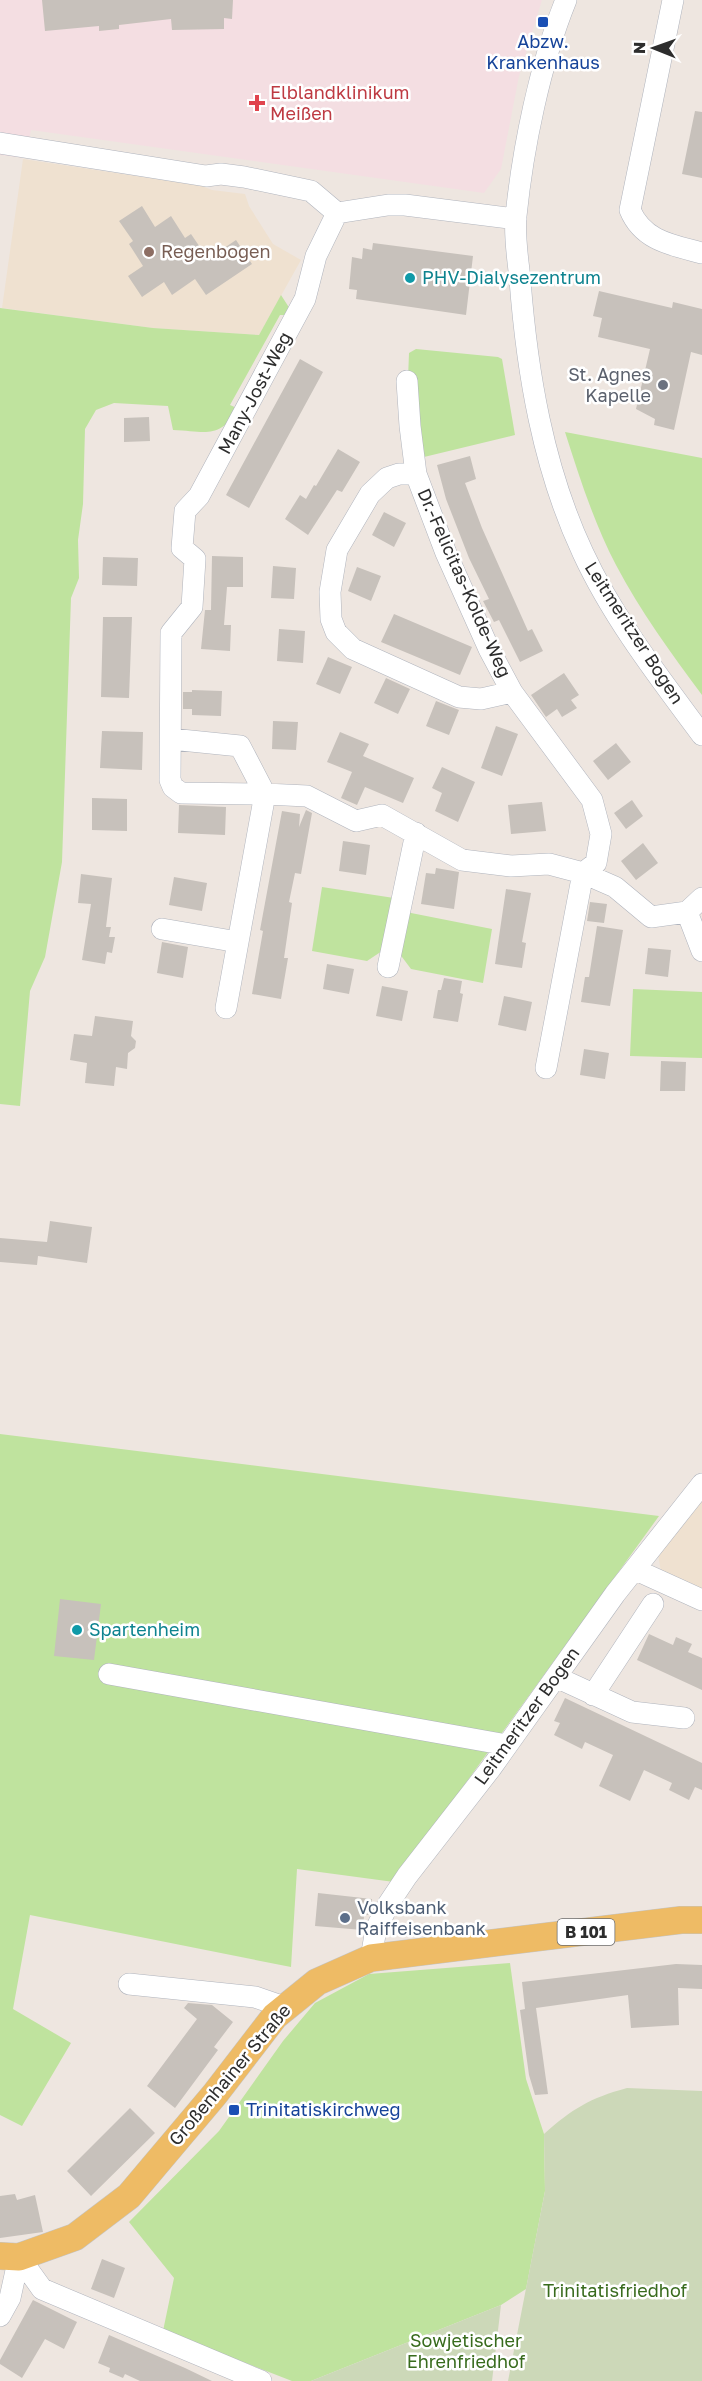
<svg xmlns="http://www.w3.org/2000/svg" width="702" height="2381" font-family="'Golos Text',sans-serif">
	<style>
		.education { fill: #efe1d0 }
		.medical { fill: #f4dee2 }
		.green { fill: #bfe39e }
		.cemetery { fill: #ccd8b8 }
		.building { fill: #c7c1bb }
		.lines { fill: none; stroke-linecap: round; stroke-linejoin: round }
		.minor-casing { stroke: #b0b4bd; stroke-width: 22 }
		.major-casing { stroke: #c4c4c4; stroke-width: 28 }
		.minor { stroke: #fff; stroke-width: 21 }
		.major { stroke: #eebb65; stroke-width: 27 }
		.transit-dot { fill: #1a4fb4; stroke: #fff; stroke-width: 2 }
		.health-dot { fill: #e0444e; stroke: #fff; stroke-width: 2 }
		.education-dot { fill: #8d6e63; stroke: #fff; stroke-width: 2 }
		.culture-dot { fill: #0f9aa8; stroke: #fff; stroke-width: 2 }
		.worship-dot { fill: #6b7280; stroke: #fff; stroke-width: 2 }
		.service-dot { fill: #5c6f8a; stroke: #fff; stroke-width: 2 }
		.labels { text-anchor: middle; stroke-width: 5; stroke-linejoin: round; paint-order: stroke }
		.shield { fill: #fff; stroke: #6c6c6c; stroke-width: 1.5 }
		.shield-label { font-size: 16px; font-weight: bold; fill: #2d2d2d }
		.transit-label { font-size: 18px; fill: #164399; stroke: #fff }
		.health-label { font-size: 18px; fill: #be3a42; stroke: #fff; text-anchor: start }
		.education-label { font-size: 18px; fill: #785e54; stroke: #fff; text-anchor: start }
		.culture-label { font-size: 18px; fill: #0d838f; stroke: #fff; text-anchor: start }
		.worship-label { font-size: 18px; fill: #5b616d; stroke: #fff; text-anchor: end }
		.street-label { font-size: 18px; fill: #2d2d2d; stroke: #fff }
		.service-label { font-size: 18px; fill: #4e5e75; stroke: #fff; text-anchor: start }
		.park-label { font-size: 18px; fill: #386b1d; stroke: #fff }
	</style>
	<rect width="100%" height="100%" fill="#eee6e0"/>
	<!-- education -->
	<path class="education" d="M23,159l179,27 10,4 33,4 4,12 24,38 28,16 -42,75 -106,-7 -151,-20z
		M702,1500v91l-41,-19 -3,-18z"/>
	<!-- medical -->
	<path class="medical" d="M0,0h542l-23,76 -18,93 -17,24 -453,-63 -6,28 -25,-3z"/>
	<!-- green -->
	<path class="green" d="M281,295l9,14 -2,6h-8l-50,90 9,4c-21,31 -33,22 -66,21l-5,-24 -54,-3 -18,7 -11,19 -2,75 -5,36 1,38 -8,20 -9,264 -17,95 -15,34 -10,115 -20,-2v-796l153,20 106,7z
		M416,349l82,8 4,2 13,76 -91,22 -16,-78 1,-26z
		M565,432l137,26v237c-31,-42 -62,-84 -86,-130 -22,-42 -37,-89 -51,-133z
		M322,887l72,11 -9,51 -18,12 -55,-10z
		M406,912l86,17 -9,54 -72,-14 -12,-16z
		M633,989l69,3v66l-72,-2z
		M0,1434l659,82 -265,366 -97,-13 -6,98 -261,-52 -17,94 58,34 -49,83 -22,-11z
		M510,1963l16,116 18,55 1,57 -19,98 -25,16 -190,76h-19l-129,-50 11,-53 -45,-56 90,-91 64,-90 32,-38 54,-29z"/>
	<!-- cemetery -->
	<path class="cemetery" d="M627,2088l75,3v290h-194l37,-190 -1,-57c28,-25 46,-36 83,-46z
		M501,2305l-9,76h-181z"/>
	<!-- building -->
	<path class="building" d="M42,0h191l-1,19 -8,-1v11l-52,1 -1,-11 -52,6v4l-20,2v-5l-54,5z
		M695,111l7,1v66l-20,-4z
		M142,206l13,21 16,-11 14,22 6,-4 17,25 28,-19 16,24 -46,31 -11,-16 -23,16 -8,-13 -22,15 -14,-21 15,-10 -14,-22 4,-3 -14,-20z
		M373,243l100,13 -7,59 -110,-16 1,-9 -8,-1 3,-32 10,2 1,-11 9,2z
		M599,291l73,17 1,-6 29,7v46l-11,-3 -17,78 -20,-5 1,-6 -19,-10 14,-60 -52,-12 4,-19 -9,-2z
		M300,359l23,13 -74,136 -23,-13z
		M149,417l1,24 -26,1v-24z
		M338,449l22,13 -18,30 -5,-2 -29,45 -23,-16 15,-24 6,4 8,-14 2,1z
		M470,456l6,23 -11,4 17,45 46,103 4,-2 11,22 -23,11 -21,-42 -5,2 -11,-21 6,-2 -20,-41 -23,-59 -9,-34z
		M384,512l22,11 -12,24 -22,-12z
		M212,556l31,1v30h-16l-3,38h7l-1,26 -29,-2 4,-39h6z
		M103,557l35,1 -1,28 -35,-1z
		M273,566l23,2 -2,31 -23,-1z
		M357,567l24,9 -10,25 -23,-10z
		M394,614l78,33 -12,28 -79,-33z
		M103,617h29l-3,81 -28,-1z
		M279,629l26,2 -2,32 -26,-2z
		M328,657l24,10 -12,27 -24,-10z
		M564,673l15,22 -8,5 6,8 -15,9 -5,-8 -11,8 -15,-22z
		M386,678l24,11 -12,25 -24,-11z
		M192,690l30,1 -1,25 -29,-1v-6h-9v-17h9z
		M436,701l23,9 -10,25 -23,-9z
		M273,721l25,1 -2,28 -24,-1z
		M496,726l22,8 -16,42 -21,-8z
		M102,731l41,1 -1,38 -42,-2z
		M340,732l29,12 -6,12 51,22 -11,25 -38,-16 -8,18 -16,-7 11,-26 -25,-10z
		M616,743l15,19 -23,18 -15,-19z
		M442,767l33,15 -17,40 -23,-11 7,-18 -10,-5z
		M92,798l35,1v32l-35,-1z
		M632,800l11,16 -17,13 -12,-16z
		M542,802l4,29 -35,3 -3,-29z
		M179,805l47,2 -1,28 -47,-2z
		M306,810l6,3 -11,61 -6,-1 -6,29 3,1 -8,55h4l-7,41 -29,-5 11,-63 -3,-1 22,-119 18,3 -1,13z
		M343,841l27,4 -4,30 -27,-4z
		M643,843l15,20 -22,17 -15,-19z
		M436,868l23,4 -5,37 -33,-5 5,-31 9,1z
		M81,874l31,4 -6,49h5l-2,10h6l-3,16 -5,-1 -2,12 -23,-4 9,-56 -13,-1z
		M174,877l33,6 -5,28 -33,-6z
		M506,889l25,4 -9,49 4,1 -4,25 -27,-4z
		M590,902l17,2 -3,19 -17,-2z
		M597,926l26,4 -13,76 -29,-4 4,-25h4z
		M162,942l26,5 -5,31 -26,-5z
		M648,948l23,2 -3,27 -23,-3z
		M327,964l27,5 -5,25 -26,-5z
		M444,978l18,3 -2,12 3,1 -5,28 -25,-4 5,-28h3z
		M382,986l26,5 -6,30 -26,-5z
		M504,996l28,6 -6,29 -28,-6z
		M95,1016l38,5 -2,15 5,5 -1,7 -7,5 -1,16 -11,-2 -2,19 -29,-3 2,-20 -17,-3 4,-26 18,2z
		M584,1049l25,4 -4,26 -25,-4z
		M661,1061l25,1 -1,29h-25z
		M50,1221l42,6 -5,36 -49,-7 -1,9 -37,-3v-24l47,4z
		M60,1599l41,5 -7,56 -40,-4z
		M649,1634l24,11 3,-8 16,7 -4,8 14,6v32l-65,-30z
		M565,1698l137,65v27l-7,-3 -6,13 -20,-10 3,-7 -28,-13 -14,31 -31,-15 14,-31 -28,-13 -3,7 -28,-14 6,-12 -6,-2z
		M318,1893l54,6 -1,11 -2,5h-5l-1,15 -48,-4z
		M676,1964l26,1v24l-24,-1 1,37 -48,3 -3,-33 -92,13 12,86 -13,1 -6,-20 -9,-65 5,-1 -3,-27z
		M188,2003l24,2 21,17 -19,25 4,3 -43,58 -28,-22 50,-67 -13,-11z
		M130,2108l25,25 -64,63 -24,-25z
		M15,2194l2,6 18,-5 8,37 -43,6v-42z
		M102,2259l23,9 -11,30 -23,-9z
		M33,2300l44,22 -13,27 -19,-10 -23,39 -22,-14v-4z
		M109,2335l76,33 27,13h-72l-15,-7 -2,4 -14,-6 1,-4 -12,-5z"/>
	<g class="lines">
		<defs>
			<path id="minor" d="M566,0c-26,64 -43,147 -50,216 -2,21 2,43 4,64 7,92 23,188 63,273 30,65 76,124 119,182
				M673,0l-43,210c13,31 42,35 72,43
				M0,143l206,33 15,-2 23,3 67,14 26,22
				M337,213l51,-8h17l111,14
				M407,381l3,45 6,48 30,79 43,96 23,43 80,108 9,34 -5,29 -13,10 -37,195
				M416,474h-17l-12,4 -17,16 -33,56 -7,42 1,27 5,13 17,17 106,48 22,2 31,-7
				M171,739l69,7 25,48 42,2 49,25 26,-6 80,45 49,6 38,-2 34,9 32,14 36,30 36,-5 15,-14
				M687,912l15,39
				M162,929l76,13
				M388,967l28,-134
				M226,1008l39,-214 -84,-1 -8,-6 -3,-7 1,-147 21,-26 3,-48 -13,-11 3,-37 14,-15 106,-197 11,-43 21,-43
				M636,1570l66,30
				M109,1674l398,71
				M556,1677l76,35 52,6
				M593,1695l60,-91
				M371,1958l5,-29 13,-26 18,-27 84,-108 124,-174 87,-110
				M129,1984l126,13 29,10
				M19,2257l23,32 219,92
				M0,2316l10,-18 9,-41"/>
			<path id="major" d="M0,2256l19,1 56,-20 54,-41 86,-102 60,-78 42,-34 54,-24 310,-38h21"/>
		</defs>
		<!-- minor casing -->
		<use href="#minor" class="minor-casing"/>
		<!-- major casing -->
		<use href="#major" class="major-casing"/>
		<!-- minor -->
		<use href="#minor" class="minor"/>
		<!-- major -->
		<use href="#major" class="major"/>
	</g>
	<!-- markers -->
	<g class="transit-dot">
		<rect x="537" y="16" width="12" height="12" rx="3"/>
		<rect x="228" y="2104" width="12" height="12" rx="3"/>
	</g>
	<path class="health-dot" d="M254 94h6v6h6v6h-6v6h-6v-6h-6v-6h6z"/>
	<circle class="education-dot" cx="149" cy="252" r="6"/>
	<g class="culture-dot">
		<circle cx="410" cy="278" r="6"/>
		<circle cx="77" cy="1630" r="6"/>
	</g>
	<circle class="worship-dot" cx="663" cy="385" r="6"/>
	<circle class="service-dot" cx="345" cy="1918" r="6"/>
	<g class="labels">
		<!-- shield labels -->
		<rect class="shield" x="557.5" y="1919" width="57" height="26" rx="4.5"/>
		<g class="shield-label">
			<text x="586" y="1938">B 101</text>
		</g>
		<!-- transit labels -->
		<g class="transit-label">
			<text x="543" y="48">Abzw.<tspan x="543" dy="21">Krankenhaus</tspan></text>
			<text x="246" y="2116" text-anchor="start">Trinitatiskirchweg</text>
		</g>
		<!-- health labels -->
		<g class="health-label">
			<text x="270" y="99">Elblandklinikum<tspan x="270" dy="21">Meißen</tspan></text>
		</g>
		<!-- education labels -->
		<g class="education-label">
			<text x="161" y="258">Regenbogen</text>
		</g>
		<!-- culture labels -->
		<g class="culture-label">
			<text x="422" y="284">PHV-Dialysezentrum</text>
			<text x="89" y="1636">Spartenheim</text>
		</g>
		<!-- worship labels -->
		<g class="worship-label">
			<text x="651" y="381">St. Agnes<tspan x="651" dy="21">Kapelle</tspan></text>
		</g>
		<!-- street labels -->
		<g class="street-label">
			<text transform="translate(255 393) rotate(-62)" y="6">Many-Jost-Weg</text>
			<text transform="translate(464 583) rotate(66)" y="6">Dr.-Felicitas-Kolde-Weg</text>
			<text transform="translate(634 633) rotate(57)" y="6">Leitmeritzer Bogen</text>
			<text transform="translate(527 1716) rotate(-54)" y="6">Leitmeritzer Bogen</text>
			<text transform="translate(230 2075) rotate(-50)" y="6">Großenhainer Straße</text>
		</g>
		<!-- service labels -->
		<g class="service-label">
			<text x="357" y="1914">Volksbank<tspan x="357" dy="21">Raiffeisenbank</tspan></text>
		</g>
		<!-- park labels -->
		<g class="park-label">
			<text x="615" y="2297">Trinitatisfriedhof</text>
			<text x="466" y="2347">Sowjetischer<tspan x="466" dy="21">Ehrenfriedhof</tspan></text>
		</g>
	</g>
	<!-- north arrow -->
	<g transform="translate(654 48) rotate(271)" stroke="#ffffff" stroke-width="4.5" paint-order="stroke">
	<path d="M0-4.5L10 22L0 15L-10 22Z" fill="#2d2d2d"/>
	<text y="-9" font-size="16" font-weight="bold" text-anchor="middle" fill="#2d2d2d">N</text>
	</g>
</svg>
